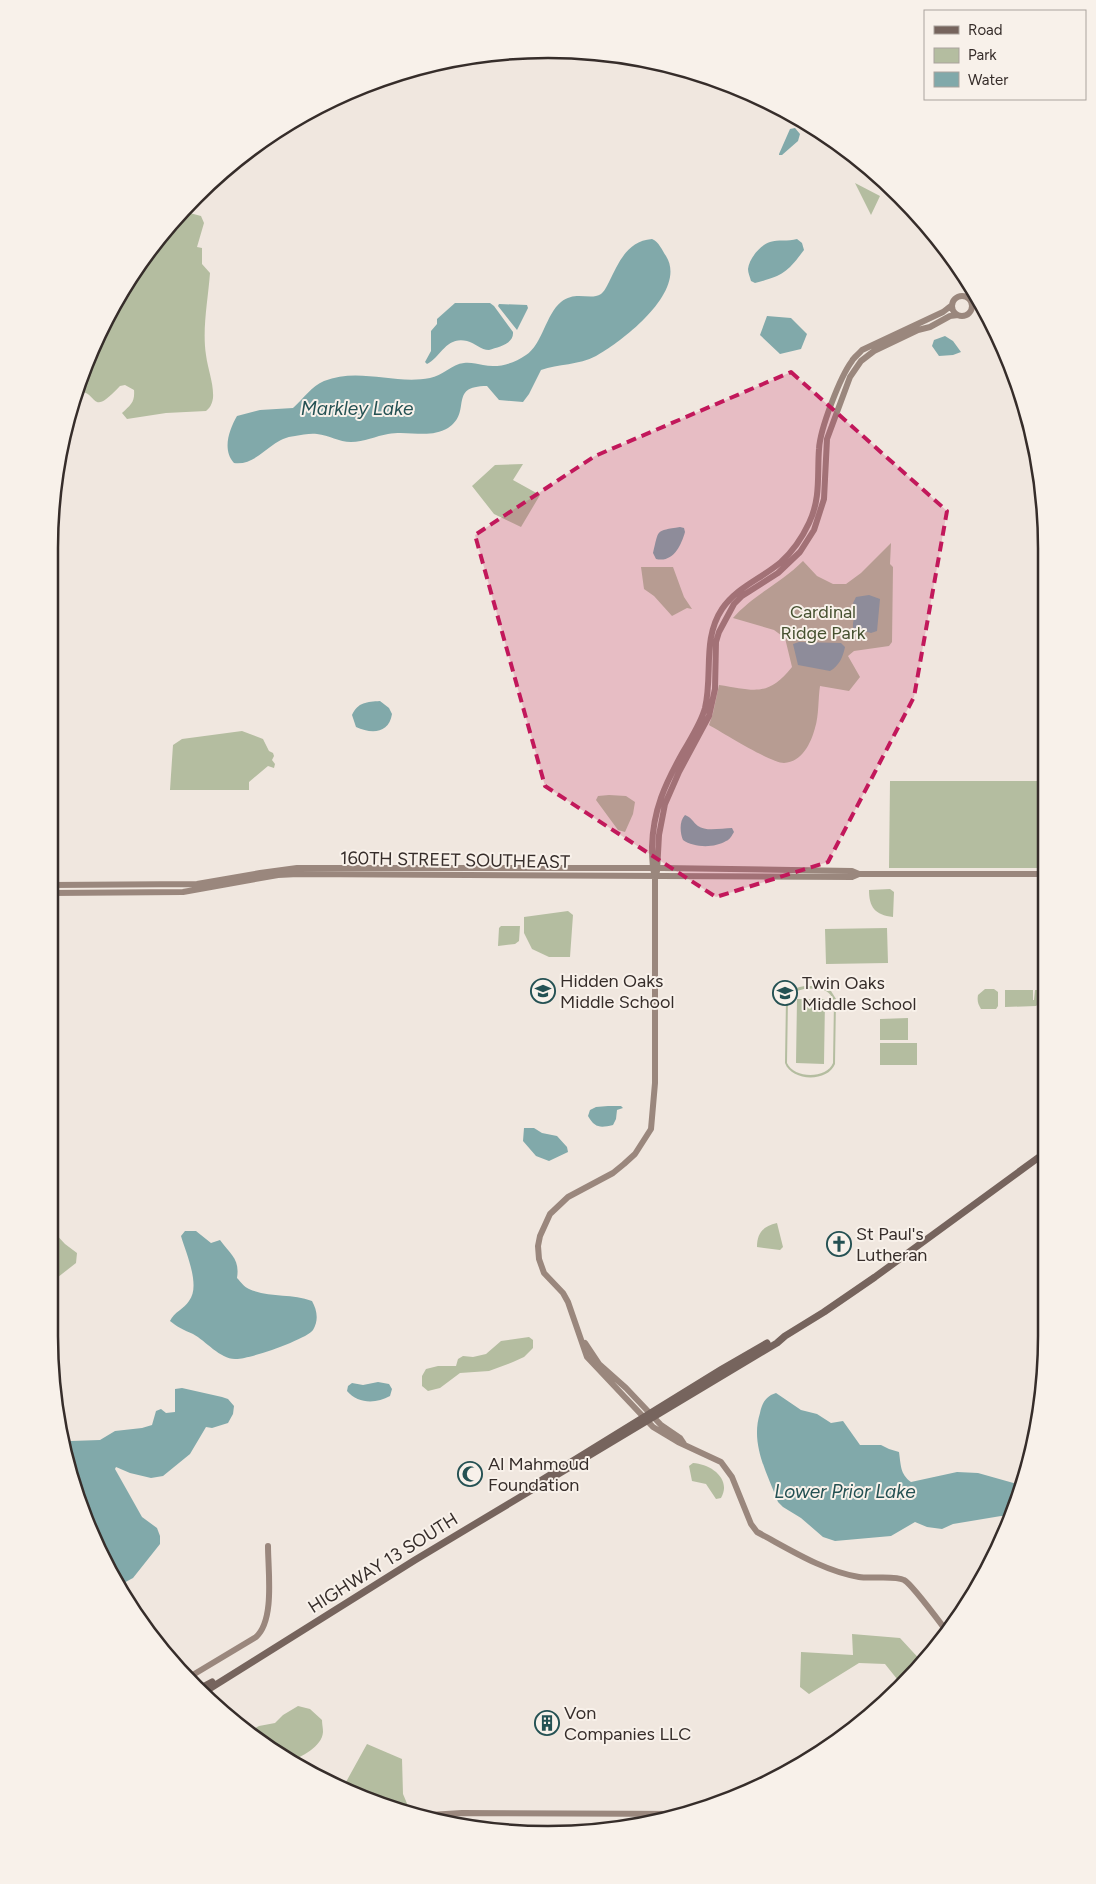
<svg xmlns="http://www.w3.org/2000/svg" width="1096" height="1884" font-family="Figtree,sans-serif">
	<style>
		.green { fill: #b4bda0; fill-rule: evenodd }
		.water { fill: #81a9aa }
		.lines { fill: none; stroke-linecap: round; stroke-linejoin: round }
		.secondary { stroke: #9a877d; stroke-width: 6 }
		.primary { stroke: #76645d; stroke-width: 7 }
		.marked { fill: #c2185b; fill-opacity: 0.2; stroke: #c2185b; stroke-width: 4; stroke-dasharray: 10 6; stroke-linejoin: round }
		.labels { text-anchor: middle; stroke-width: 4; stroke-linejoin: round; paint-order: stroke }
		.park-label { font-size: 18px; fill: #465130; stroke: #f8f1ea }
		.street-label { font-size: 18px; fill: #362d2a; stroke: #f8f1ea }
		.poi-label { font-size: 18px; fill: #362d2a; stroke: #f8f1ea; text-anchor: start }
		.water-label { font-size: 19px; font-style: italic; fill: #245153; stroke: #f8f1ea }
		.rim { fill: none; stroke: #362d2a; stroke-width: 2.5 }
	</style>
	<rect width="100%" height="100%" fill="#f0e7df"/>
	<!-- green -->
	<path class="green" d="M855,183l25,13 -9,19z
		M199,192l4,5 -1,5 -16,10 15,4 3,7 -7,24 5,1v16l8,9c-2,27 -8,56 -4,82 2,15 8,29 7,43 -1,6 -3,10 -7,13l-40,2 -39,6 -5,-6c9,-8 13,-11 12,-23l-9,-5 -5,1c-32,34 -19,4 -45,5v-4l58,-116z
		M523,464l-10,16 27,15 -19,32 -27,-13 -22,-28 23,-21z
		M891,543l-1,21 3,3 -1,75 -3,4 -35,5 -6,5 12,21 -11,14 -29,-5c-2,13 -1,29 -5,42 -4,15 -13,34 -31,35 -13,0 -61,-30 -75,-38l4,-12 6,-28c35,5 48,13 73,-18l-7,-29 -11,-8 -41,-12c20,-23 48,-35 70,-57l14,15 16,8h13l15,-11z
		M641,567h32l11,30 8,12 -5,-1 -15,8 -18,-20 -10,-7z
		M242,731l21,8 6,12 4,2 1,3 -2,4 3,4 -1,4 -6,-2 -19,16v8h-79l3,-45 9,-6z
		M890,781h148v87h-149z
		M609,795l17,1 9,6 -2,12 -8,18 -7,-2 -22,-30 2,-4z
		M890,889l4,3 -1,25c-18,-2 -24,-10 -24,-27z
		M568,911l5,4 -3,42h-21l-17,-8 -8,-16v-16z
		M501,926h19l-1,15 -4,3 -17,2 1,-18z
		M887,928l1,35 -62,1 -1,-35z
		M820,986l11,5 5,8 -1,65c-7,18 -43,18 -50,-1l1,-65c6,-14 21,-12 34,-12zM804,989c12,-1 25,-2 30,12l-1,62c-6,16 -39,16 -46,0l1,-63 5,-8z
		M985,989h9l4,3v14l-2,3h-15c-3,-5 -4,-8 -3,-14z
		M1005,990h28v10h1l1,-10h11v8l-10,8 -31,1z
		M797,999h28l-1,65 -28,-1z
		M908,1018v22h-28v-21z
		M880,1043h37v22h-37z
		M777,1223l6,24 -3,3 -23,-3c0,-15 7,-21 20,-24z
		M52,1230l13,14 12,9 -1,10 -23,18z
		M529,1337l4,3v8l-9,9 -11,5 -24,9 -29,2 -20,15 -12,3 -6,-5v-10l4,-7 12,-3h18l2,-7 5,-3 10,1 13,-3 15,-13z
		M693,1463c18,1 39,16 28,35l-5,1 -10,-15 -14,-3 -3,-15z
		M852,1634l48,4 24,26 -23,22v-2l-16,-20 -26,-1 -50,31 -9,-7 1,-35 52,3z
		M298,1706l12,3 12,11c0,4 1,8 1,12 -1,15 -22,25 -34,30l-19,-11 -22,-19 11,-6 16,-3 8,-8z
		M367,1744l35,15 1,35 8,19 -3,1 -63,-23 -2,-5 3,-4z"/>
	<!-- water -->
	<path class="water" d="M795,128l5,6 -2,7 -16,14h-3v-1l11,-25z
		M652,239c7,3 10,11 14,17 22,35 -43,85 -70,100 -17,9 -38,8 -55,14l-12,24 -6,8 -24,-2 -12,-14c-40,0 -14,26 -39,42 -18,11 -40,2 -60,6 -12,2 -24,8 -37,8 -12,0 -22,-7 -34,-8 -7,-1 -15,1 -22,2 -25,2 -36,30 -61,27 -12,-13 -5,-33 3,-47l23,-6 33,-2c10,-9 19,-22 31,-27 35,-14 71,4 106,-3 12,-2 22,-14 34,-15 6,-1 13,1 19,2 15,3 30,-1 43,-10 16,-10 20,-41 35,-53 15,-12 29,-1 40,-8 3,-2 6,-8 8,-12 10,-20 18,-41 43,-43z
		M797,239l5,4 2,7c-17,23 -22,26 -49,33l-4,-2c-1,-4 -3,-8 -3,-12 1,-10 12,-24 22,-27 8,-3 18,0 27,-3z
		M455,303h35l4,3 19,26c1,12 -14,15 -24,18 -8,0 -14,-7 -22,-9 -21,-5 -26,16 -40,23l-2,-2 6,-11v-20l6,-7v-5z
		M499,304l28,1 1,3 -11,22 -19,-24z
		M767,316l24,2 16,16 -6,15 -21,5 -20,-19z
		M945,336l8,5 8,11 -8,3 -14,1 -7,-10 2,-6z
		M680,527l4,1 1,4c-4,14 -12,31 -29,27l-3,-6c6,-24 2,-22 27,-26z
		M869,595l11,4 -3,32 -6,2 -18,-5c-1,-11 7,-16 0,-25l3,-6z
		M799,642l42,1 4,4c-2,10 -6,19 -15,24l-32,-6 -5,-21z
		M380,701l9,7 3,6c-3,20 -21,20 -36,13l-4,-12c6,-13 15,-13 28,-14z
		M685,815c6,2 8,7 13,11 8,6 24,2 34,2l2,4c-2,3 -4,8 -8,9 -11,7 -32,7 -43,-1 -3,-7 -4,-19 2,-25z
		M608,1106h13l2,2 -6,2 -1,9 -3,6c-13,3 -18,3 -25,-9l2,-6 6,-3z
		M524,1128h10l8,5 15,3 10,11 1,5 -19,9 -13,-5 -13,-15z
		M185,1231h11l15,12 9,-3c11,15 20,19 17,38 4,4 7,9 12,11 20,9 42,4 63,12 5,9 7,19 1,29 -6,9 -65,30 -78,29 -15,0 -29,-18 -42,-25 -9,-4 -16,-7 -23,-13 4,-9 14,-12 19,-20 12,-15 -3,-48 -8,-65z
		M378,1382l11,2 3,5 -2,7c-14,8 -32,8 -43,-5l1,-5 4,-3 11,2z
		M182,1388l40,9 6,2 6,7 -1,8 -5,9 -16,5 -6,-1 -16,27 -27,22 -12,2 -21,-5 -14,-6 -1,2 27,48 15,11 3,8v8l-27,34 -15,8 -18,-29 -25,-61 -12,-53 8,-2 29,-1 15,-9 27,-3 10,-3 4,-14 5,-2 5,4 9,-1v-23z
		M776,1393l25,17 16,4 14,9 12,-2 17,24h21l8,4 10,3c2,13 1,22 12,30l46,-10 21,1 39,11 1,3 4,2 -1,8 -10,20 -10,-1 -48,8 -11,5 -15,-2 -12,-5 -24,14 -56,5 -12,-4 -22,-19 -18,-11 -5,-5c-11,-29 -28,-58 -18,-89 2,-10 6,-17 16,-20z"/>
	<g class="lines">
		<!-- secondary -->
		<path class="secondary" d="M952 306a10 10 0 1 1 20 0a10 10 0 1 1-20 0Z
			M972,305l7,-8
			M657,871l2,-36 6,-31 14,-32 30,-56 6,-27 1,-47 3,-10 15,-28 8,-8 36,-23 22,-21 14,-22 10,-31 3,-60 23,-62 11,-16 13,-10 44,-21 12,-3 20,-11 8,-1
			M51,885l146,-1 63,-11 37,-5h366l189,3 7,3
			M51,893l132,-1 95,-17 20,-1 554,3 7,-3h187
			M585,1343l14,21 27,24 35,37 19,13 4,6
			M948,1633c-7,-9 -36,-49 -44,-53 -9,-5 -33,-1 -45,-3 -36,-6 -70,-28 -102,-45l-6,-8 -19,-47 -11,-15 -43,-20 -25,-15 -66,-70 -19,-55 -5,-9 -19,-20 -5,-14 -1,-13 2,-10 10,-22 18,-17 45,-24 11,-9 11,-10 16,-25 4,-46v-206c-3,-10 -3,-19 -3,-30 1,-37 13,-63 31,-95 8,-14 18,-29 22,-44 8,-33 -3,-69 17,-99 15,-22 39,-30 59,-47 12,-11 21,-24 28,-39 12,-25 8,-48 10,-74 1,-20 21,-72 33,-88 2,-4 7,-7 10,-11l81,-38 9,-7
			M186,1679l70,-42c19,-17 12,-66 12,-91
			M413,1816l49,-3 226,1"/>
		<!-- primary -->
		<path class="primary" d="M537,1483l185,-114 45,-26
			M197,1690l15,-8
			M201,1694l214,-134 362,-217 8,-7 39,-24 51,-35 171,-125"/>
	</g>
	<!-- marked area -->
	<path class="marked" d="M791,372l156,139 -33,186 -86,165 -112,35 -171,-111 -70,-251 120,-79z"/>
	<!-- icons -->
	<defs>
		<symbol id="school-ring" viewBox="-11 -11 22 22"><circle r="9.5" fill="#f8f1ea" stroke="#245153" stroke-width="1.5"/><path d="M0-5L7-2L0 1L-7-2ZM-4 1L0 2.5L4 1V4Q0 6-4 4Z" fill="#245153"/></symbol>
		<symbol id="church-ring" viewBox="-11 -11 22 22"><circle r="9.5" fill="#f8f1ea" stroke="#245153" stroke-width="1.5"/><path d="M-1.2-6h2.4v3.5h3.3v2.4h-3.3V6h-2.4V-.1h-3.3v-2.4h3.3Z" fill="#245153"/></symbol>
		<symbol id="mosque-ring" viewBox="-11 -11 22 22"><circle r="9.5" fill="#f8f1ea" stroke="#245153" stroke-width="1.5"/><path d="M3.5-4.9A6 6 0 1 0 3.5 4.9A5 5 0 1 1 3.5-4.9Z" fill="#245153"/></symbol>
		<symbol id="building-ring" viewBox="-11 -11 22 22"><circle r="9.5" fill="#f8f1ea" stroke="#245153" stroke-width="1.5"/><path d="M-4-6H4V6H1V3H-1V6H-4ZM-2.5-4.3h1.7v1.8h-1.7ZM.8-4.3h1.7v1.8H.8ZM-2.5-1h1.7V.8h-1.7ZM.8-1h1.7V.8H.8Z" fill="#245153"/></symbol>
	</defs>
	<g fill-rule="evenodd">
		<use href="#school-ring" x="529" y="977" width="28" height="28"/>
		<use href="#school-ring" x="771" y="979" width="28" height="28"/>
		<use href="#church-ring" x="825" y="1230" width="28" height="28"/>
		<use href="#mosque-ring" x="456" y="1460" width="28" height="28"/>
		<use href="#building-ring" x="533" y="1709" width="28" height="28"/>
	</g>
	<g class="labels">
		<!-- park labels -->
		<g class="park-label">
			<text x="823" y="618">Cardinal<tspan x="823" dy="21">Ridge Park</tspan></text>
		</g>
		<!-- street labels -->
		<g class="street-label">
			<text transform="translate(455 860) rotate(1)" y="6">160TH STREET SOUTHEAST</text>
			<text transform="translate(383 1563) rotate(-32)" y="6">HIGHWAY 13 SOUTH</text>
		</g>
		<!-- poi labels -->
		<g class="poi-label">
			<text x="560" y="987">Hidden Oaks<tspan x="560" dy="21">Middle School</tspan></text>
			<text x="802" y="989">Twin Oaks<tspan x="802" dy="21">Middle School</tspan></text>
			<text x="856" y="1240">St Paul's<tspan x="856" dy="21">Lutheran</tspan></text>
			<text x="488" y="1470">Al Mahmoud<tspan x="488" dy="21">Foundation</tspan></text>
			<text x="564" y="1719">Von<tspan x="564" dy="21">Companies LLC</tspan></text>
		</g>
		<!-- water labels -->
		<g class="water-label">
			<text x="357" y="415">Markley Lake</text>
			<text x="845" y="1498">Lower Prior Lake</text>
		</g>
	</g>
	<!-- crop -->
	<path d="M0 0H1096V1884H0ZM548 58H548A490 490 0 0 1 1038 548V1336A490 490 0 0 1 548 1826H548A490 490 0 0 1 58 1336V548A490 490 0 0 1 548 58Z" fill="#f8f1ea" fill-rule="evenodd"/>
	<path class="rim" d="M548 58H548A490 490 0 0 1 1038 548V1336A490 490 0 0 1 548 1826H548A490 490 0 0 1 58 1336V548A490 490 0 0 1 548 58Z"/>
	<!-- legend -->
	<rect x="924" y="10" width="162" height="90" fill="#f8f1ea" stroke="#aaa39d"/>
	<rect x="934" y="26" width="25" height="8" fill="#76645d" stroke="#aaa39d"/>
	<text x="968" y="35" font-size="15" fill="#362d2a">Road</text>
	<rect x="934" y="48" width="25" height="15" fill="#b4bda0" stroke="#aaa39d"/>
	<text x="968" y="60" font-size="15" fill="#362d2a">Park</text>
	<rect x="934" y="72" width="25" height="15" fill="#81a9aa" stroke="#aaa39d"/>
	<text x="968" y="85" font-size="15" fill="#362d2a">Water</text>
</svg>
